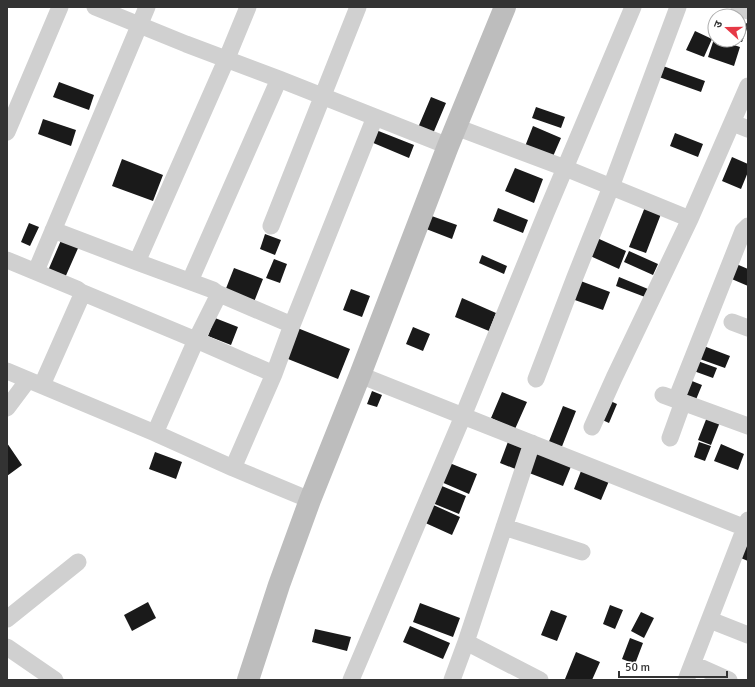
<svg xmlns="http://www.w3.org/2000/svg" width="755" height="687" font-family="Signika,'Noto Sans Devanagari',sans-serif">
	<style>
		.building { fill: #1a1a1a }
		.lines { fill: none; stroke-linecap: round; stroke-linejoin: round }
		.street { stroke: #d0d0d0; stroke-width: 17 }
		.secondary { stroke: #bdbdbd; stroke-width: 22 }
	</style>
	<rect width="100%" height="100%" fill="#fff"/>
	<!-- building -->
	<path class="building" d="M739,20l9,4v2l-6,16 -3,-1z
		M695,31l17,8 -8,18 -18,-7z
		M715,36v4h4l21,7 -6,19 -26,-9z
		M663,66l42,15 -4,11 -42,-15z
		M59,82l35,13 -5,15 -36,-13z
		M431,97l15,6 -14,33 -15,-6z
		M536,107l29,10 -4,11 -29,-10z
		M43,119l33,11 -5,16 -33,-12z
		M533,126l28,12 -10,23 -27,-12z
		M376,130l38,15 -5,13 -38,-16z
		M675,133l28,11 -5,13 -28,-11z
		M732,157l16,7v8l-7,17 -19,-8z
		M122,159l41,16 -10,26 -41,-15z
		M515,168l28,11 -9,24 -29,-12z
		M645,207l16,7 -15,39 -17,-6z
		M498,208l30,12 -5,13 -30,-12z
		M426,214l31,11 -5,14 -31,-12z
		M29,223l10,4 -9,19 -9,-4z
		M265,234l16,6 -6,15 -15,-6z
		M62,238l17,8 -15,34 -17,-7z
		M597,238l29,13 -7,18 -31,-14z
		M629,251l29,13 -5,11 -29,-13z
		M482,255l25,11 -3,8 -25,-11z
		M274,259l13,5 -7,19 -14,-5z
		M734,263l14,6v17l-21,-9z
		M234,268l29,11 -9,23 -29,-11z
		M619,277l29,12 -3,8 -29,-11z
		M578,280l32,12 -7,18 -31,-11z
		M351,289l19,7 -8,21 -19,-7z
		M462,298l34,15 -7,18 -34,-14z
		M215,318l23,9 -7,18 -23,-9z
		M295,327l55,22 -12,30 -55,-22z
		M413,327l17,7 -7,17 -17,-7z
		M701,345l29,11 -5,12 -28,-10z
		M695,360l22,8 -4,10 -22,-8z
		M687,379l15,6 -7,17 -15,-5z
		M372,391l10,4 -5,12 -10,-3z
		M502,392l25,10 -12,27 -24,-11z
		M606,399l11,5 -8,19 -11,-5z
		M563,406l13,5 -15,38 -13,-5z
		M707,417l13,5 -9,23 -13,-5z
		M509,439l18,7 -9,24 -18,-7z
		M699,442l12,4 -6,15 -11,-4z
		M7,443l15,22 -15,11z
		M721,444l23,10 -6,16 -24,-9z
		M533,449l39,15 -9,22 -39,-15z
		M155,452l27,10 -6,17 -27,-10z
		M447,462l30,12 -8,20 -30,-13z
		M581,471l28,10 -8,19 -27,-11z
		M437,484l29,12 -7,18 -29,-12z
		M429,503l31,14 -8,18 -31,-14z
		M748,536v25l-12,-5z
		M148,602l8,16 -24,13 -8,-16z
		M420,603l40,15 -7,19 -40,-15z
		M610,605l13,5 -8,19 -12,-5z
		M551,610l16,6 -10,25 -16,-6z
		M641,612l13,6 -10,20 -13,-7z
		M410,626l40,17 -7,16 -40,-17z
		M315,629l36,8 -4,14 -35,-9z
		M630,638l13,5 -8,21 -13,-5z
		M576,652l24,10 -8,18h-24l-3,-1z"/>
	<g class="lines">
		<!-- street -->
		<path class="street" d="M95,7l91,37 93,35 169,67
			M739,7l9,4
			M733,123l15,6
			M456,127l109,41 125,51
			M7,132l53,-125
			M271,226l87,-219
			M53,230l84,32 76,28 4,3v5l-21,42 -41,93
			M7,260l70,29 4,3v5l-39,88
			M137,262l90,-204 21,-51
			M36,271l111,-264
			M190,281l89,-202
			M81,292l115,48 78,34
			M217,293l75,32
			M732,322l16,6
			M7,371l148,62 78,35 77,32
			M360,375l103,41 83,-203 87,-206
			M536,379l39,-102 36,-90 67,-180
			M663,395l85,31
			M676,400l67,-169 5,-5
			M7,408l21,-28
			M592,427l22,-49 76,-159 58,-133
			M670,438l13,-36
			M233,468l41,-94 18,-49 83,-208
			M504,527l78,25
			M7,619l71,-57
			M710,620l38,15
			M466,642l74,38
			M7,647l48,33
			M693,664l36,16
			M351,680l112,-264 285,113
			M452,680l14,-38 66,-199
			M686,680l62,-160"/>
		<!-- secondary -->
		<path class="secondary" d="M248,680l31,-95 31,-85 50,-125 88,-229 57,-139"/>
	</g>
	<!-- border -->
	<rect width="755" height="687" fill="none" stroke="#333333" stroke-width="16"/>
	<!-- north arrow -->
	<g transform="translate(727 28) rotate(291)"><circle r="19" fill="#ffffff" stroke="#adadad"/>
	<path d="M0-3L7 15L0 10L-7 15Z" fill="#e63946"/>
	<text y="-6" font-size="11" font-weight="bold" text-anchor="middle" fill="#333333">उ</text>
	</g>
	<!-- scale -->
	<path d="M619 671v6h108v-6" fill="none" stroke="#333333" stroke-width="2"/>
	<text x="625" y="671" font-size="12" fill="#333333" stroke="#ffffff" stroke-width="3" paint-order="stroke">50 m</text>
</svg>
